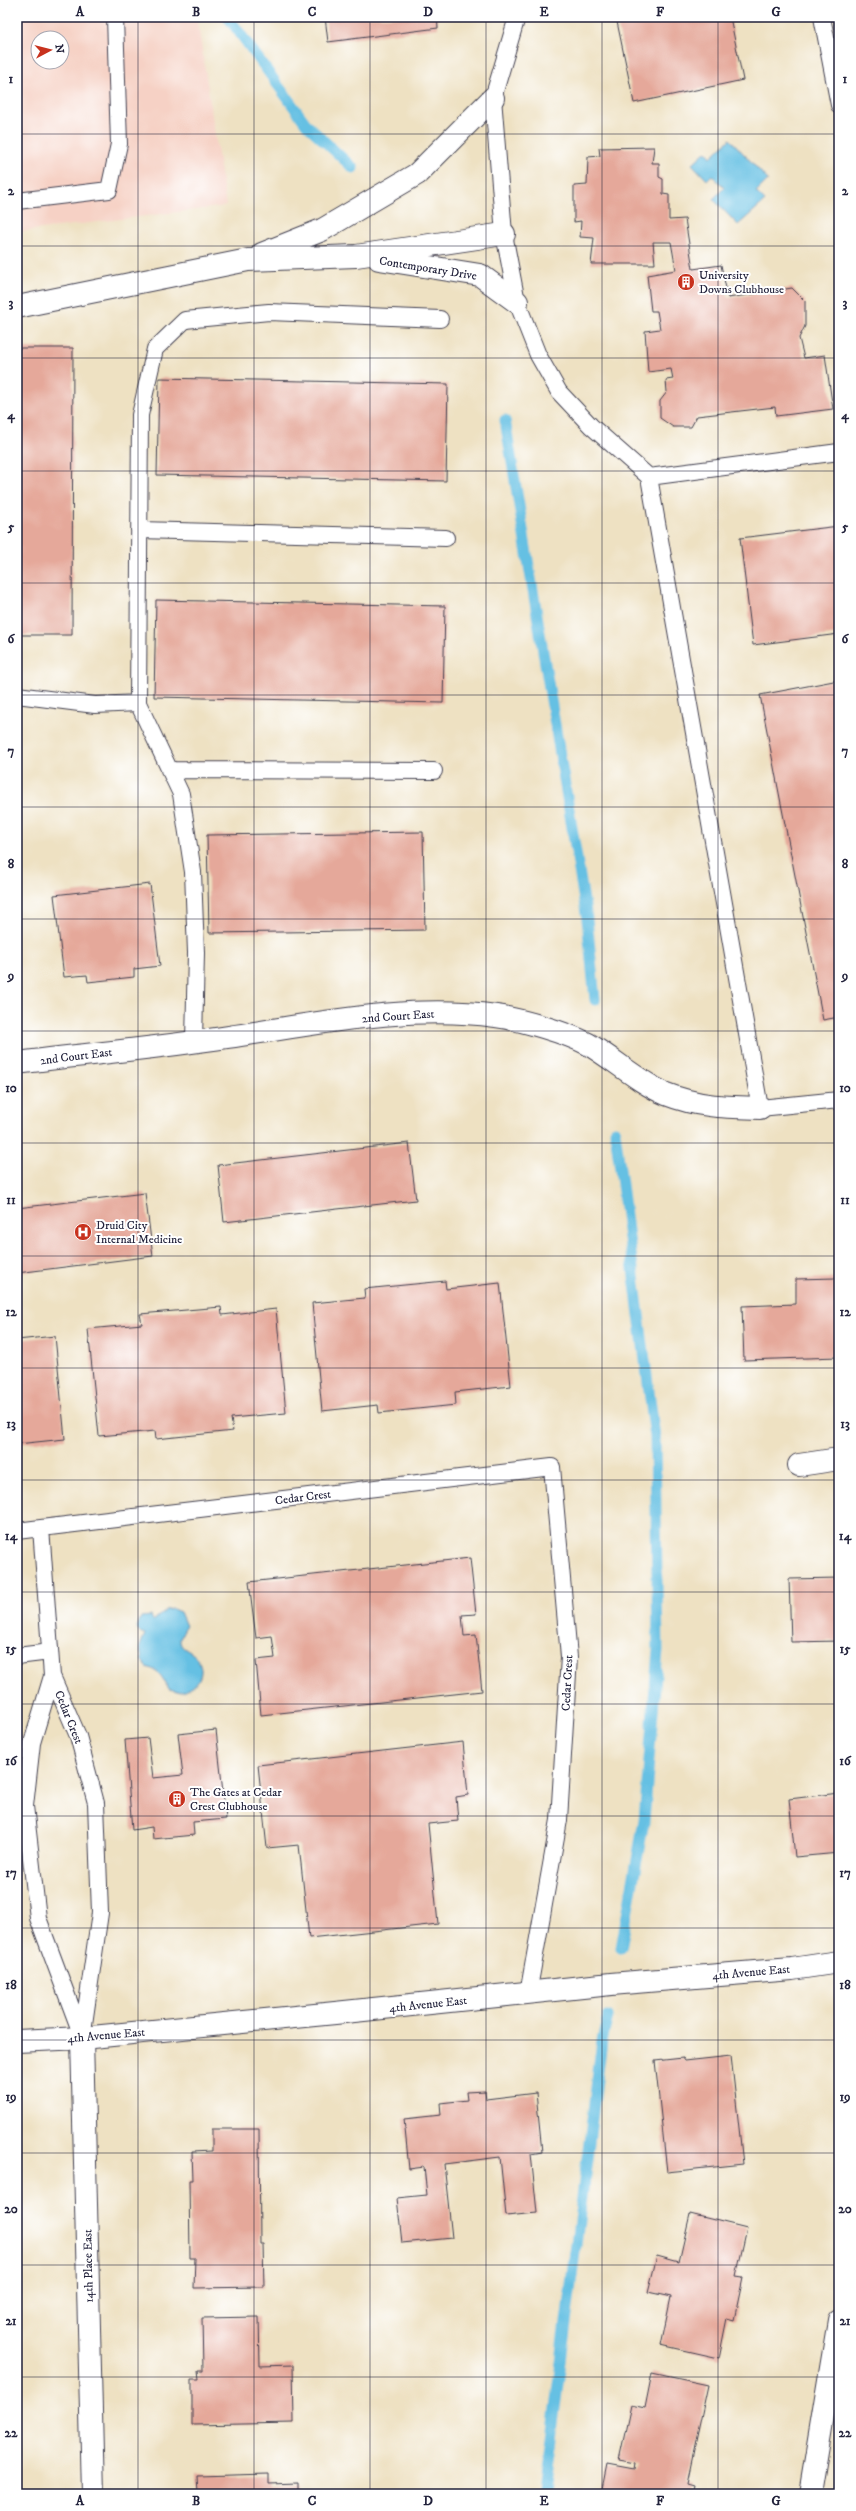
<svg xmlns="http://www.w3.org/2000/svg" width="856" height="2511" font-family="'IM FELL DW Pica',serif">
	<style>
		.built { fill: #f6d1c5; fill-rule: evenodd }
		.water { fill: #65c0e3; stroke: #44718f }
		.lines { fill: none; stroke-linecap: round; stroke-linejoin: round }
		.stream { stroke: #65c0e3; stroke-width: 11 }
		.building { fill: #e5a89a }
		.lane-casing { stroke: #413f4f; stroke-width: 18 }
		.street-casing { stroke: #413f4f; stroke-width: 24 }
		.lane { stroke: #fff; stroke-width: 16 }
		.street { stroke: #fff; stroke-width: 22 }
		.grid { fill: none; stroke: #22223b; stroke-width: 1; stroke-opacity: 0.55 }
		.labels { text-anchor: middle; stroke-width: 4; stroke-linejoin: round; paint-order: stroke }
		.street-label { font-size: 12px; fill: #22223b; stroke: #fff }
		.poi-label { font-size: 12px; fill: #22223b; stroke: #fff; text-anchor: start }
		.neatline { fill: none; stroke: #22223b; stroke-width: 1.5 }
		.grid-label { font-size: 13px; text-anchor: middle; font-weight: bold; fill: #22223b }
	</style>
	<rect width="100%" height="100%" fill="#fff"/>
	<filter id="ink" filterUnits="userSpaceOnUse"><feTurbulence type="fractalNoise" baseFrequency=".025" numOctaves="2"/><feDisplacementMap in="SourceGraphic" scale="8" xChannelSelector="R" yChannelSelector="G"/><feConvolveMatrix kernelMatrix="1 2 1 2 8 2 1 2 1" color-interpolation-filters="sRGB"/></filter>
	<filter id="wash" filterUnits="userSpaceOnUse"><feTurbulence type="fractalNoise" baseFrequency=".012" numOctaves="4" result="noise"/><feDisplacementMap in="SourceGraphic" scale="16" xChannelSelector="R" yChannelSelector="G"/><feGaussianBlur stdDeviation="0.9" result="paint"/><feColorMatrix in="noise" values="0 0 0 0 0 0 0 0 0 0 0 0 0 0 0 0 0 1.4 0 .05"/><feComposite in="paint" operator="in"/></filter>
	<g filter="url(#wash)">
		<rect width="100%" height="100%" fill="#eee1c2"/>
		<!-- built -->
		<path class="built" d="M17,17h180l29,189 -209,26zM38,38h24v24h-24z"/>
		<!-- water -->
		<path class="water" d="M730,139l38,41 -12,12 9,9 -27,24 -25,-26 11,-11 -12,-13 -5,5 -15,-16 14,-13 5,6z
			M173,1609l7,3 6,14c-2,4 -6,10 -6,14 -1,9 12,11 16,17 12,15 1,32 -15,35l-12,-3 -12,-18 -10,-4 -5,-6 -2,-15 5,-12 -6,-2 -2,-5 4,-10 10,-1 2,5 13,-11z"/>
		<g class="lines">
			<!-- stream -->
			<path class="stream" d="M228,17l79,108 46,43
				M505,420l82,499 8,81
				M615,1131l40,306 3,213 -14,171 -23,127
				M544,2494l58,-453 6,-25"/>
		</g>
		<g id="blocks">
			<!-- building -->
			<path class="building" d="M325,17h112l1,11 -110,14z
				M616,17h114l13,63 -109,23z
				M654,147l-2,16h7v14l4,2v15l6,1v25l16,-1 8,50 28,-4 7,33 64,-10 13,13v25l-6,12 5,20 21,-3 8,54 -57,7 -1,-9 -78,9 -6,11h-18l-13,-9v-17l7,-9 -1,-12 7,-1 -2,-10 -23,3 -3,-41 15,-2 -3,-18h-6l-4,-36 29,-5 -5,-28h-18l2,22h-64l3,-26 -14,-1 1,-16 -7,1v-36l13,-1 1,-28 12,-1 -1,-8z
				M17,348h56l-1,287h-55z
				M159,378l289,6 -2,97 -289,-6z
				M839,526v108l-86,11 -13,-107z
				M156,600l289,6 -2,97 -289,-6z
				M839,680v337l-16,3 -63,-325z
				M423,832l2,98 -216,3 -2,-98z
				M150,884l10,82 -26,3v8l-46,5 -1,-7 -23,2 -10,-82z
				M409,1143l7,57 -192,22 -6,-57z
				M145,1193l8,63 -136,17v-65z
				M836,1278l3,24v55l-95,3 -2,-54 54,-2v-25z
				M445,1281l1,8 54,-6 11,103 -56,6 1,13 -77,8 -1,-8 -56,6 -10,-108 53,-5 -1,-9z
				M221,1307l1,8 54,-6 10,104 -55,5 2,13 -77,8 -1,-8 -56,5 -11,-107 54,-5 -2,-10z
				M55,1336l10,103 -48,5v-104z
				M470,1558l6,56 -14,1 2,21 12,-1 6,56 -221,24 -5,-55 19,-2 -3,-22 -16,2 -7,-56z
				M839,1578v63l-48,1 -2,-63z
				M216,1730l10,89 -33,3 1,13 -41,4 -1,-12 -20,3 -7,-90 23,-2 5,40 30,-3 -5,-41z
				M463,1742l5,53 -12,2 2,24 -30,3 10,100 -129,14 -10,-93 -32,3 -9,-83z
				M839,1793v60l-44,4 -6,-58z
				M731,2056l12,108 -76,8 -12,-111 28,-3 2,3z
				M485,2091l1,8 50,-6 6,59 -11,2 6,59 -31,3 -6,-59 -56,7 8,74 -50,5 -5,-45 30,-3 -3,-28 -15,2 -5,-50 37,-4 -1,-12 27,-3 -1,-8z
				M212,2129h47l1,115h3l1,43 -70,1 1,-30h-5l-1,-78h4l-1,-28 20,-1z
				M690,2214l57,14 -11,49 7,1 -9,42 -7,-2 -8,40 -58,-13 10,-48 -23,-5 9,-36 22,6z
				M259,2317l1,49 33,-1 1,58 -102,2v-46h7l-1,-9h5l-1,-52z
				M652,2373l56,12 -21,98 7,2 -2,9h-91l6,-30 27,5 1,-6 -16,-3 12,-55 14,3z
				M269,2474v10l29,-1v11h-100l-1,-18z"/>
		</g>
	</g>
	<g filter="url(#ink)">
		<use href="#blocks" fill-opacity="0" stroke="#413f4f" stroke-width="1"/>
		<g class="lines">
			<defs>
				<path id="lane" d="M517,17l-24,81 11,136 13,68 21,53 21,37 32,34 58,51 111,631 79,-8
					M822,17l17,88
					M17,201l92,-11 10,-46 -4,-127
					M649,477l190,-25
					M139,530l307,8
					M17,695l78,10 43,-2 43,91 12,78 3,81 -2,88
					M138,703l2,-288 15,-66 30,-29 84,-8 171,7
					M169,770l265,1
					M17,1531l24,-3
					M17,1656l33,-4
					M52,1676l-20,67 -7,63 13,112 44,118
					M82,2038l18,-125 -4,-110 -18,-67 -26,-60 -11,-148 511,-61 17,190 -10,163 -31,174"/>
				<path id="street" d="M262,254l60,-24 95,-56 76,-76
					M379,259l101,16 37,27
					M17,307l231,-47 108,-4 148,-22
					M17,1063c70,-9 141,-15 211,-26 88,-13 178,-33 268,-21 24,3 71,17 92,28 26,15 50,38 78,50 33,13 59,13 94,14
					M799,1465l40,-6
					M82,2038l11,456
					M17,2041l65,-3 253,-25 276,-29 181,-15 47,-7
					M810,2494l29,-174"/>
			</defs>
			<!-- lane casing -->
			<use href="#lane" class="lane-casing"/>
			<!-- street casing -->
			<use href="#street" class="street-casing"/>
			<!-- lane -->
			<use href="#lane" class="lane"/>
			<!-- street -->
			<use href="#street" class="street"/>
		</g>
	</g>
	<!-- grid -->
	<path class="grid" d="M138,17v2477M254,17v2477M370,17v2477M486,17v2477M602,17v2477M718,17v2477M17,134h822M17,246h822M17,358h822M17,471h822M17,583h822M17,695h822M17,807h822M17,919h822M17,1031h822M17,1143h822M17,1256h822M17,1368h822M17,1480h822M17,1592h822M17,1704h822M17,1816h822M17,1928h822M17,2040h822M17,2153h822M17,2265h822M17,2377h822"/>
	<!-- icons -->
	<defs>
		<symbol id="building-disc" viewBox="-11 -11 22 22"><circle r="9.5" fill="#c8321e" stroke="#fff"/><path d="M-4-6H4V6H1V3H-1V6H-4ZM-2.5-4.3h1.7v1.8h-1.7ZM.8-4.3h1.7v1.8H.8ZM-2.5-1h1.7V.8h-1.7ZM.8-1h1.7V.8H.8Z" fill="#fff"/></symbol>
		<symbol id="hospital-disc" viewBox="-11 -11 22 22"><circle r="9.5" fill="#c8321e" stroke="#fff"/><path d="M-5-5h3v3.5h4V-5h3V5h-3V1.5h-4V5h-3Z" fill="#fff"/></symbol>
	</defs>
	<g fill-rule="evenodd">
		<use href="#building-disc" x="676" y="272" width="20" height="20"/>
		<use href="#hospital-disc" x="73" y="1222" width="20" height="20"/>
		<use href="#building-disc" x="167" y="1789" width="20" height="20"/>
	</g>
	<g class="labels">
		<!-- street labels -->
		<g class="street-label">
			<text transform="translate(428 268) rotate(9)" y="4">Contemporary Drive</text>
			<text transform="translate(398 1016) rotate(-4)" y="4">2nd Court East</text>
			<text transform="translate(76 1056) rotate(-7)" y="4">2nd Court East</text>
			<text transform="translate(303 1497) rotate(-7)" y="4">Cedar Crest</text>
			<text transform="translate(567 1683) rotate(-87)" y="4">Cedar Crest</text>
			<text transform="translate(69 1717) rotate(68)" y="4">Cedar Crest</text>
			<text transform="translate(751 1972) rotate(-5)" y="4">4th Avenue East</text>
			<text transform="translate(428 2004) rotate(-6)" y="4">4th Avenue East</text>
			<text transform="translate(106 2035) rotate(-5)" y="4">4th Avenue East</text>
			<text transform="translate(88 2266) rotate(-91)" y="4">14th Place East</text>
		</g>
		<!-- poi labels -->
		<g class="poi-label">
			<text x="699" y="279">University<tspan x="699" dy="14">Downs Clubhouse</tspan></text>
			<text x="96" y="1229">Druid City<tspan x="96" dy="14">Internal Medicine</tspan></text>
			<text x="190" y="1796">The Gates at Cedar<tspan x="190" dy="14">Crest Clubhouse</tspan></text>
		</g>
	</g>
	<!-- margin -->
	<rect width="856" height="2511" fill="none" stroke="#fff" stroke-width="44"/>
	<!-- north arrow -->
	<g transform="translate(50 50) rotate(83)"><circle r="19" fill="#ffffff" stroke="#a7a7b1"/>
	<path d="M0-3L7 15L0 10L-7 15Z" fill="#c8321e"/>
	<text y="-6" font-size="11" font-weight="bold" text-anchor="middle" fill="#22223b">N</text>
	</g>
	<rect x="22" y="22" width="812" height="2467" class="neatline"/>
	<g class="grid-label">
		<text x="80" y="16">A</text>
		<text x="196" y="16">B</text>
		<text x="312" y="16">C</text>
		<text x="428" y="16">D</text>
		<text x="544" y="16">E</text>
		<text x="660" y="16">F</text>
		<text x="776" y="16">G</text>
		<text x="11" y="83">1</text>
		<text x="845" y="83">1</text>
		<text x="11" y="195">2</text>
		<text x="845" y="195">2</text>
		<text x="11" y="307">3</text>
		<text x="845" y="307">3</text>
		<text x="11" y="419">4</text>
		<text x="845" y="419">4</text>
		<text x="11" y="531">5</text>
		<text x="845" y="531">5</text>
		<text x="11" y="643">6</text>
		<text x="845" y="643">6</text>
		<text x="11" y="755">7</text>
		<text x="845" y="755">7</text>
		<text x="11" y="868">8</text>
		<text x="845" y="868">8</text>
		<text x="11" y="980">9</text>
		<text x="845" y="980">9</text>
		<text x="11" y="1092">10</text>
		<text x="845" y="1092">10</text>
		<text x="11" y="1204">11</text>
		<text x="845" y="1204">11</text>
		<text x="11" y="1316">12</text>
		<text x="845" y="1316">12</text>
		<text x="11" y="1428">13</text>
		<text x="845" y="1428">13</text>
		<text x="11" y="1540">14</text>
		<text x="845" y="1540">14</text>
		<text x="11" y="1653">15</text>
		<text x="845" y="1653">15</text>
		<text x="11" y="1765">16</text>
		<text x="845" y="1765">16</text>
		<text x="11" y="1877">17</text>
		<text x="845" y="1877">17</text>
		<text x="11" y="1989">18</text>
		<text x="845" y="1989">18</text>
		<text x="11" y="2101">19</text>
		<text x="845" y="2101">19</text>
		<text x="11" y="2213">20</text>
		<text x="845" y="2213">20</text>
		<text x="11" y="2325">21</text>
		<text x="845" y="2325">21</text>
		<text x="11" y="2437">22</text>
		<text x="845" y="2437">22</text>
		<text x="80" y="2505">A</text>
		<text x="196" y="2505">B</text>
		<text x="312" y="2505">C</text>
		<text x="428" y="2505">D</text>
		<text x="544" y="2505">E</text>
		<text x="660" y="2505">F</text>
		<text x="776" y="2505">G</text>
	</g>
</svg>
